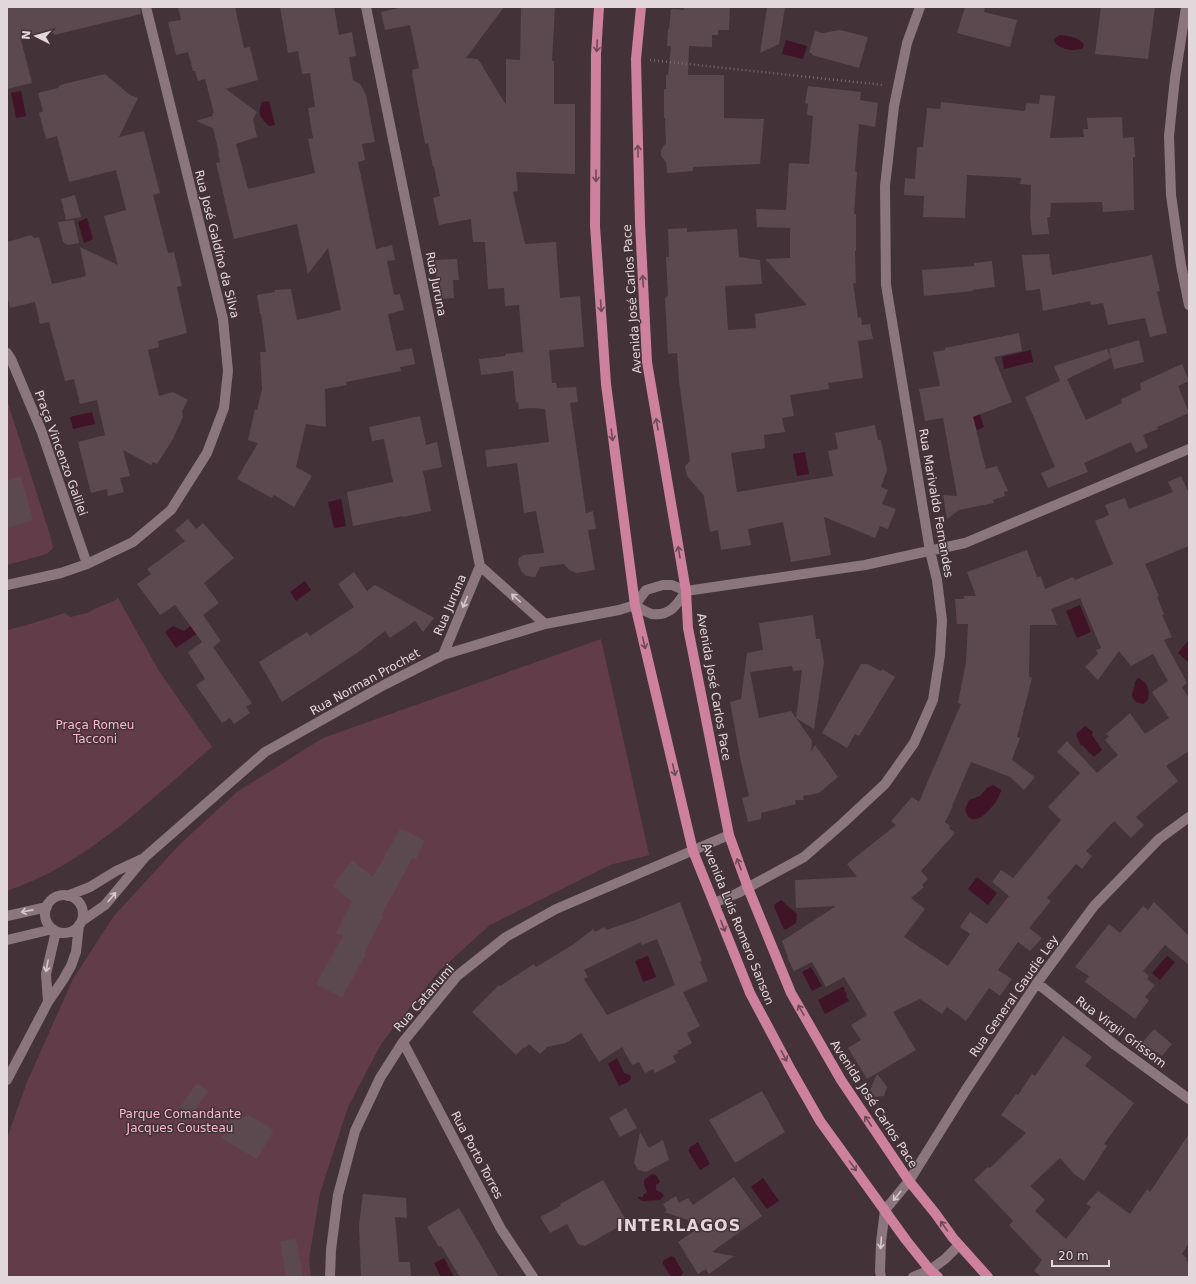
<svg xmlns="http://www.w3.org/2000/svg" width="1196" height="1284" font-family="'DejaVu Sans',sans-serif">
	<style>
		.green { fill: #633c4a }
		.water { fill: #411326 }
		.building { fill: #5b494f; fill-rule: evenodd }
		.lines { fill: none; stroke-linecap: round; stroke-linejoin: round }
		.path { stroke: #78696d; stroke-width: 2.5; stroke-dasharray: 1 3; stroke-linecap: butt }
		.minor { stroke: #8b767d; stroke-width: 10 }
		.major { stroke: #cd819d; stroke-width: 10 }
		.oneway { stroke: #6c4a56 }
		.oneway2 { stroke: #d5c8cc }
		.labels { text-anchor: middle; stroke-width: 3; stroke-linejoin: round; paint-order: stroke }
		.street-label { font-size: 12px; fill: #e2d7da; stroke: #433237 }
		.park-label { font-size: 12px; fill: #fdb9cf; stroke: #433237 }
		.district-label { font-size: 16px; font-weight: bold; letter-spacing: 1px; fill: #e2d7da; stroke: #433237 }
	</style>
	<rect width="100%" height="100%" fill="#433237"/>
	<!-- green -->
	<path class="green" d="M7,400l43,135 3,13 -6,6 -40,11z
		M118,598l41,73 53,76c-48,41 -95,87 -150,119 -18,10 -36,18 -55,25v-261l20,-5 38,-12 5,4 18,-4 6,-4 22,-9z
		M601,639l48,216 -39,10 -120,60 -51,46 -58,73 -33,63 -28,86 -11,66 2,18h-304v-139l20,-56 46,-103 40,-62 67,-73 57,-52 86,-54z"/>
	<!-- water -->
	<path class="water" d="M1060,35c9,1 17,2 24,9l-1,4c-8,4 -26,2 -29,-8l1,-2z
		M786,40l21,6 -4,13 -21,-5z
		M21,91l5,25 -10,2 -5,-25z
		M269,101l6,24 -6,1c-9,-9 -12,-11 -7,-24z
		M87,218l6,21 -9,4 -6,-21z
		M1031,350l2,12 -29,7 -2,-12z
		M977,405l7,22 -7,3 -7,-22z
		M92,412l3,12 -22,5 -3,-12z
		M805,452l4,22 -12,2 -4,-22z
		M341,499l5,27 -12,2 -6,-26z
		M305,581l6,9 -15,11 -6,-9z
		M1080,605l11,27 -14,6 -11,-27z
		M193,624l6,8 -23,16 -11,-16 8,-6 11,5z
		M1189,640v20l-1,2 -10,-9z
		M1138,678c10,4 12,12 10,22l-5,4 -7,-2 -4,-5c0,-6 3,-9 3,-15z
		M1085,726l8,6 -1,3 10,15 -8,7 -12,-12 -1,1 -5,-12z
		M993,785l8,5c-2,13 -30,46 -36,19l4,-9 11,-4 7,-8z
		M977,877l20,16 -9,12 -20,-16z
		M781,900l16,14 -1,9 -11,7 -2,-2 -9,-22 1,-2z
		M648,956l8,21 -13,5 -8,-21z
		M1167,956l8,6 -15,18 -8,-7z
		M811,967l11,19 -10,5 -10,-19z
		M842,987l3,1 -1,3 3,2 -1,3 3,5 -24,13 -7,-14z
		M617,1058l7,15 6,2 1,3 -3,4 -9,4 -11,-22z
		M698,1142l12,22 -10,6 -12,-20 2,-1 -1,-1z
		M652,1174l5,2 3,6 -4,3v5l6,3 2,3 -4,4 -18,1 -4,-3v-1h5v-2l4,-3 -3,-7v-5z
		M763,1178l16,23 -12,8 -16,-22z
		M671,1256l3,1 9,15c-1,6 -7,5 -12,5l-8,-13v-3z
		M444,1258l10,19h-13l-7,-14z"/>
	<!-- building -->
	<path class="building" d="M7,7l6,1 127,-1 1,7 -87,21 -1,-2 -32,7 11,43 -25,6z
		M178,7h57l9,41 6,-1 8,33 -32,9 31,23 -4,7 4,18 -21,7 12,45 67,-16 -7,-34 5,-1 -5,-30 7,-1 -5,-34 -8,1 -4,-23 -10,2 -8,-46h54l5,28 13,-3 4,24 -7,1 4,23 7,4 6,11 9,47 -13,2 3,16 -7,2 18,87 16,-4 3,15 -8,1 7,34 6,-1 4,16 -16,4 8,37 16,-3 3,16 -15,3 1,4 -55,11 1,3 -22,4 1,38 -20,-3 -10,43 16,9 -18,31 -20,-12 -2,3 -35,-19 21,-36 -10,-3 7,-31 2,1 5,-21 -2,-37h6l-5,-38h-1l-3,-19 18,-3v-2l16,-1 6,31 44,-10 -13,-62 -20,26 -11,-50 -63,15 -18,-76 4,-1 -2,-9h1l-6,-25 -17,-7 17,-5 -1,-3h2l-9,-34 -7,2 -3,-10h-2l-5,-19 -12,3 -8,-33 13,-2z
		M403,7h101l-38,51 11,1 3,3 26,43v-46l14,1 1,-53h34l-3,54h2v43h21v70l-59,-2 2,19 -5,1 12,52 31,-2 4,56 20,-2 4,51 -35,3 3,33h4l1,5 19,-1 2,15 -8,1 16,110 7,-2 3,18 -8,1 7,40 -19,3 -7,-3 -5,-6 -24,3 -5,10 -9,-1 -5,-5 -3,-7 1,-6 5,-3 20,-2 -8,-42 -12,2 -7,-50 -30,4 -2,-17 64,-8 -4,-33 -14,-1 -12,1 -1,-7 -2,1 -3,-32 -32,4 -2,-16 26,-3v-2l18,-2 -4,-47 -14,1 -1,-18 -16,1 -3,-47h-12l-2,-23 -32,6 -6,-27 7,-2 -6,-29h-1l-5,-24 -3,1 -13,-71h1l-1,-3 7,-2 -9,-43 -25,5 -4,-18z
		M684,7h46l-1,23h-11v5h-6v12l-23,-1 -1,29h36v43l40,1 -4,45 -67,3v4l-26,2 -1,-11 -5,-6v-6l5,-7 -1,-25h-1v-29h2v-14h2l3,-29h-4l1,-17h1l2,-20 13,1z
		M767,7h18l-6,37 -19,9z
		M965,7h20l-1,5 33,8 -7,27 -53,-14z
		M1101,7h54l-7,52 -53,-5z
		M840,30l28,7 -9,31 -47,-13v-2h-3l6,-22 8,2z
		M105,74l25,21 8,3 -19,39 25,-6 16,62 -7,2 15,58 6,-1 8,34 -5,1 10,46 -29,8 1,6 -11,3 11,46 14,-4 15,8 -6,11 1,6 -10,22 -16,25 -4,-2 -2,3 -28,-15 7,26 -10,2 4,14 -16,4 -1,-7 -16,4 -13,-51 27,-7 -8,-35 -17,4 -6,-25 -9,2 -16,-59 -9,2 -5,-22 -25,6 -3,-13v-53l24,-7 3,3 5,-1 13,47 34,-8 -6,-29 38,18 -14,-49 22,-6 -10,-40 -47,12 -12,-46 -11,3 -7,-26 4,-2 -5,-18 20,-5 2,-3z
		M808,86l53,6 -1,8 18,3 -3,24 -16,-3 -4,47 2,1 -3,42h2v37h-1l1,32h-3l5,35 3,-1 1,8 8,-1 3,15 -15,2 5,37 -35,5 1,6 -39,6 4,21 -12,2 3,14 -21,3 1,13 -34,5 6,39 96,-16 -5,-25 10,-2 -3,-16 40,-8 3,15h3l6,30 -6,17 7,3 -6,14 14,5 -8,20 -8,-3 -5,12 -51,-21 7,38 -40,7 -8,-40 -35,7 3,16 -30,5 -3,-20 -8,2 -6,-35h1l-18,-21 -2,-10 5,-5 -11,-80 -2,-28 -9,1 -3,-56 3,-3 -2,-38h3l-1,-28 19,-1v4l50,-3 2,28 21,3 2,24 -37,2 3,44 28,-2 -1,-14 52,-9 -42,-46 25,-1v-30l-33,-1 -1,-18 30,1 3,-47 20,1 4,-48 -6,-1 1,-11 -3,-1z
		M1040,95l15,1 -5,42 34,-1 -1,-8h5l-1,-11 35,-1 1,21 11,-1 1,20h-2l1,53 -31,2 -1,-10 -51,1 -1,14h-3l2,17 -17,1 -2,-17 1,-33 -11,-1 1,-6 -54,-3 -2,43 -42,-1 1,-21 -20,-1 1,-17 10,1 2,-32h6l4,-39 13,1 1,-7 84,9 1,-8 13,1z
		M75,195l6,22 -15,3 -5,-21z
		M74,220l5,23 -11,2 -5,-3 -5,-20z
		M1049,254l3,21 100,-20 8,36 -3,1 10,41 -17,4 -5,-19 -37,7 -5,-22 -12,2 -1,-4 -47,10 -3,-22 -14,2 -4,-36z
		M457,259l2,21h-6l1,18 -13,1 -8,-39z
		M992,261l3,26 -23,3 1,1 -49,5 -2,-26 52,-4v-3z
		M1019,333l3,18 -28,6 18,45 -39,15 13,52 11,-3 11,25 -4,1 1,4 -12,4 1,3 -35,7 -12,9 -4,-24 14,1 -14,-78 -18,3 -6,-32 21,-3 -7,-34 12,-2v-2z
		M1139,340l5,22 -30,7 -5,-20z
		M1107,349l4,9 -44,21 19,41 36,-17 -1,-4 20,-9 -1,-7 42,-19 7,17 -11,5 11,27 -32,14 1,2 -15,6 5,12 -12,6 -5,-11 -47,21 4,9 -40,16 -7,-15 14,-6 -30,-70 35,-16 -6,-15z
		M420,416l6,29 11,-3 5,25 -19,4 8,40 -28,6v-1l-50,10 -6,-34 46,-10 -9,-43 -12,2 -3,-14z
		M21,476l12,44 -26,8v-48z
		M1181,476l8,17v53l-44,18 14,32 -2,1 7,17 -2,1 10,22 -8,3 23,43 -5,4 7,11v53l-23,15 12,15 -42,36 8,8 -13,13 -17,-17 -28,30 6,5 -10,13 -6,-5 -29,34 4,3 -22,27 13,10 -12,13 -12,-9 -20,28 14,9 -12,17 -11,-8 -23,33 -19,-14 -5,7 -22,-15 -27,13 23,38 -49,29 -19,-31 13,-8 -10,-15 16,-10 -23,-38 -18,10 -14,-25 -18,9 -7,-14h1l-6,-16 54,-35 -40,2 -1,-28 62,-3 -10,-13 49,-39 -5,-4 21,-24 7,5 42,-98 -3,-1 8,-41 2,-38h-11l-2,-25h9v-3h12l-9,-24 60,-22 10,27 4,-1 4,13 28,-12 2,3 38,-16 -18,-43 14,-6 -4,-10 20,-7 4,11 44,-17 -5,-10zM1080,598l21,50 -5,2 2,4 -13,13 13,13 21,-29 12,15 22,-12 15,27 -16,11 17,26 -24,16 -15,-21 -24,21 3,2 -4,4 13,15 -21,18 -30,-32 -10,11 23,21 -32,34 13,13 -48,58 -12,-8 -9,12 17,14 -22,28 -17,-12 -10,15 10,7 -22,32 -44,-29 21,-28 -14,-11 13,-11 -2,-2 6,-6 -7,-8 34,-38 -6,-5 1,-2 -5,-4 8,-16h-1l19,-44 39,15 14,13 11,-13 -23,-17 8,-22 -3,-1 15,-59 -3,-1 1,-52h27l-6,-16z
		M188,519l8,10 7,-6 31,35 -30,25 15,20 -16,12 18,26 -8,6 39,56 -6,4 4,6 -16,11 -4,-6 -8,5 -26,-38 9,-6 -17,-27 14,-10 -27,-37 -15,10 -23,-31 14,-10 -4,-5 38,-28 -10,-11z
		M354,572l13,19 8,-6 59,33 -11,14 -8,-11 -25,17 -5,-7 -28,22 -75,49 -23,-40 48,-30 3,4 44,-29 -16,-23z
		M813,615l3,24h4l4,23 -10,67 -18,-11 6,-48 -9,1 -1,-5 -42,6 9,46 32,-7 21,30 -1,11 4,-7 23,32 -19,16 -16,3 1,4h-9l1,4 -35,9v6l-13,3 -6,-24 7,-2 -8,-34 -11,-60 11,-3 6,-46 16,-3 -4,-27z
		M861,664h6l14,7 1,-2 13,8 -36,59 -4,-2 -8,14 -25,-15z
		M400,829l4,2 1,-1 20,11 -9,18 -3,-2 -32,59 2,1 -19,36 2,1 -24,44 -26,-14 27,-48 -7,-3 16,-32 -19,-15 19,-26 21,17z
		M680,902l22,59 -2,1 8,19 -25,11 17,34 -13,7 5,10 -15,8 1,2 -5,3 3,6 -21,11 -2,-4 -8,4 -6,-11 -7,3 -10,-18 -23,15 -18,-29 -15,10 -19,4 -7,7 -11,-10 -4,4 -1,-1 -8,8 -44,-43 27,-27 1,1 34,-22 2,3 38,-23 19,-15 2,3 10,-5 1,3 27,-9zM657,939l18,46 -68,30 -23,-36 4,-2 -4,-7 57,-28 1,3z
		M1154,902l35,34v29l-24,-20 -22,26 6,5 -2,3 8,6 -10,12 4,3 -14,19 -50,-37 4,-6 -14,-9 34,-43 11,9 23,-27 5,4z
		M1154,1029l18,15 -10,12 -20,-13z
		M1063,1036l29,21 -7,9 49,37 -30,41 3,2 -23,35 -10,-7 -14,-16 -30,28 15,14 -10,11 31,28 25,-32 -5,-3 12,-13 32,23 17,-25 3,3 39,-58v109l-7,11 5,4 -1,2 3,3v14h-147l-8,-6 8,-11 -33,-35 4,-4 -39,-41 14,-13 2,1 36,-35 -25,-18 15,-21 2,1 14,-21 3,2z
		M877,1074l10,13 -3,9 -9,1 -5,-7z
		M197,1083l11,8 -17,24 -11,-8z
		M762,1091l23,41 -50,31 -26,-43z
		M626,1108l11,20 -17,9 -11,-19z
		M235,1112l10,5 2,-3 27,16 -17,29 -36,-21z
		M640,1132l9,16 14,-8 6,20 -23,12 -8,-2 -4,-7z
		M734,1177l28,39 -50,36 22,4 -25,18 -3,-5 -8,5 -20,-32 25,-17 -39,-13 3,-1 -4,-7 13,-8 3,7 9,-5 5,7z
		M603,1180l24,42 -42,24 -7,-2 -11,-20 -17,9 -10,-16 21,-11 -1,-2z
		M363,1194l43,4 1,20 -12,-1 4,45h11l1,15h-50l-2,-52z
		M459,1208l40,69h-39l-19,-31 -2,1 -12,-20z
		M296,1239l7,38h-17l-6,-36z"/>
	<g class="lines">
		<!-- path -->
		<path class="path" d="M650,60l234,25"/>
		<!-- minor -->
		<path class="minor" d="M366,7l114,559 -37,89
			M1186,7l-11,71 -6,58 2,59 10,70 8,40
			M7,353l4,6 30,71 46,134
			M480,566l65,58
			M7,585l54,-12 26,-9 46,-22 38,-32 36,-57 17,-45 4,-37 -5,-52 -77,-312
			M686,591l179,-26 100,-22 224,-94
			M635,605c5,3 12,8 17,9 18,2 25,-9 34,-23
			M635,605l11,-15 17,-5h9l14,6
			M45 914a19 19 0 1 1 38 0a19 19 0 1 1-38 0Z
			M67,896l23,-9 26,-16 26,-12
			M714,903l24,-10 66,-36 38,-33 43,-40 29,-41 19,-43 7,-45 2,-35 -5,-40 -7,-29 -44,-266 -1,-99 9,-80 13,-63 13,-36
			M7,916l40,-9
			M82,921l23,-16 40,-48 120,-105 119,-67 59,-30 102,-31 74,-14 16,-5
			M7,940l46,-11
			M1037,983l78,62 74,54
			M48,1002l-2,-28 10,-43
			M403,1042l98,187 32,48
			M7,1080l41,-78 15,-22 8,-14 5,-14 3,-27
			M330,1277l1,-27 7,-55 17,-64 25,-53 23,-36 54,-66 49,-39 50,-28 173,-74
			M881,1277l-1,-6 1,-29 4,-32 24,-29 58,-93 70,-105 57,-77 65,-67 30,-22
			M913,1277l17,-7 15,-11 14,-14"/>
		<!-- major -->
		<path class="major" d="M599,7l-3,47 -1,172 11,158 29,221 58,246 57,142 41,77 29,51 86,119 24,30 8,7
			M641,7l-5,52 4,164 7,139 39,229 2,37 41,207 19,53 43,105 50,87 68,101 26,32 18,25 35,39"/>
	</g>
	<!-- one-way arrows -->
	<defs><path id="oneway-shaft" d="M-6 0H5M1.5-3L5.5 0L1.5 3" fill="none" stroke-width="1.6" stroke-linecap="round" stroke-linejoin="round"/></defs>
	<g class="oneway">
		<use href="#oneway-shaft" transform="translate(597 46) rotate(93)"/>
		<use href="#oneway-shaft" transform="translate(638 151) rotate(-91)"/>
		<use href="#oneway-shaft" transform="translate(596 176) rotate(90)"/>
		<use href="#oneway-shaft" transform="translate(643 281) rotate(-93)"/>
		<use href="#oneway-shaft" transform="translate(601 306) rotate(86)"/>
		<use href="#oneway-shaft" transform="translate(657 424) rotate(-100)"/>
		<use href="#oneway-shaft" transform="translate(612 435) rotate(82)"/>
		<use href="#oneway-shaft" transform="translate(679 552) rotate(-100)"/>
		<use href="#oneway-shaft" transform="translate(644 643) rotate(77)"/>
		<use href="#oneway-shaft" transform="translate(674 770) rotate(77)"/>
		<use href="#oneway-shaft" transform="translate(739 864) rotate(-110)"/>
		<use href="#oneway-shaft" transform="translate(723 926) rotate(68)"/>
		<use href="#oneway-shaft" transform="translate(801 1010) rotate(-120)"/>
		<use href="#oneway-shaft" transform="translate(784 1056) rotate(62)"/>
		<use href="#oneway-shaft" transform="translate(868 1121) rotate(-124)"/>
		<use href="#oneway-shaft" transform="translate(853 1166) rotate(54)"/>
		<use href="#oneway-shaft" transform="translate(944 1226) rotate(-125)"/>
	</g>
	<g class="oneway2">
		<use href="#oneway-shaft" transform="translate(516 598) rotate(-138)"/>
		<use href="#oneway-shaft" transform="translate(465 602) rotate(113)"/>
		<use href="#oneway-shaft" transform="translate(112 897) rotate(-50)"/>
		<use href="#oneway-shaft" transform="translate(27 911) rotate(169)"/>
		<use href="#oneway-shaft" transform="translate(47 966) rotate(101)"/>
		<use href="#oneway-shaft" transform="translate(897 1196) rotate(129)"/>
		<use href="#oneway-shaft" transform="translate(881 1243) rotate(94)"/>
	</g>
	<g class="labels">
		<!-- street labels -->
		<g class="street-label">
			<text transform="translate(217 244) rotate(76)" y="4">Rua José Galdíno da Silva</text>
			<text transform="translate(436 284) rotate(79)" y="4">Rua Juruna</text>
			<text transform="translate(632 299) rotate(-94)" y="4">Avenida José Carlos Pace</text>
			<text transform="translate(61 453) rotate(70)" y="4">Praça Vincenzo Galilei</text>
			<text transform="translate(936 503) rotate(80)" y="4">Rua Marivaldo Fernandes</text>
			<text transform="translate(450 605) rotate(-67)" y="4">Rua Juruna</text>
			<text transform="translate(365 682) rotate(-29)" y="4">Rua Norman Prochet</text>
			<text transform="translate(714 687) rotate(80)" y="4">Avenida José Carlos Pace</text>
			<text transform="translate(738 924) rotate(68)" y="4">Avenida Luis Romero Sanson</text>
			<text transform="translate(1014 996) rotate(-55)" y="4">Rua General Gaudie Ley</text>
			<text transform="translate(424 998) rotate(-49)" y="4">Rua Catanumi</text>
			<text transform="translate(1121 1032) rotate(37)" y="4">Rua Virgil Grissom</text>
			<text transform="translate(874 1104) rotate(57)" y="4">Avenida José Carlos Pace</text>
			<text transform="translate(477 1155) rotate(62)" y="4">Rua Porto Torres</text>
		</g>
		<!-- park labels -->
		<g class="park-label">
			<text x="95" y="729">Praça Romeu<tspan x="95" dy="14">Tacconi</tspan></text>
			<text x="180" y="1118">Parque Comandante<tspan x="180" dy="14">Jacques Cousteau</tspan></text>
		</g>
		<!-- district labels -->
		<g class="district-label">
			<text x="679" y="1231">INTERLAGOS</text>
		</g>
	</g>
	<!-- border -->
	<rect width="1196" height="1284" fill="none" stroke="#e2d7da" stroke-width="16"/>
	<!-- north arrow -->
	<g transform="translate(36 36) rotate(276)" stroke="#433237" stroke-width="3" paint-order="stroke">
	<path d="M0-3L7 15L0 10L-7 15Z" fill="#e2d7da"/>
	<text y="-6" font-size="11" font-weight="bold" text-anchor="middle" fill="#e2d7da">N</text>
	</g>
	<!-- scale -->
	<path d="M1052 1260v6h57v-6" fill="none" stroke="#e2d7da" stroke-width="2"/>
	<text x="1058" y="1260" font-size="12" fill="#e2d7da" stroke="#433237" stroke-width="3" paint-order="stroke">20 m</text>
</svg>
